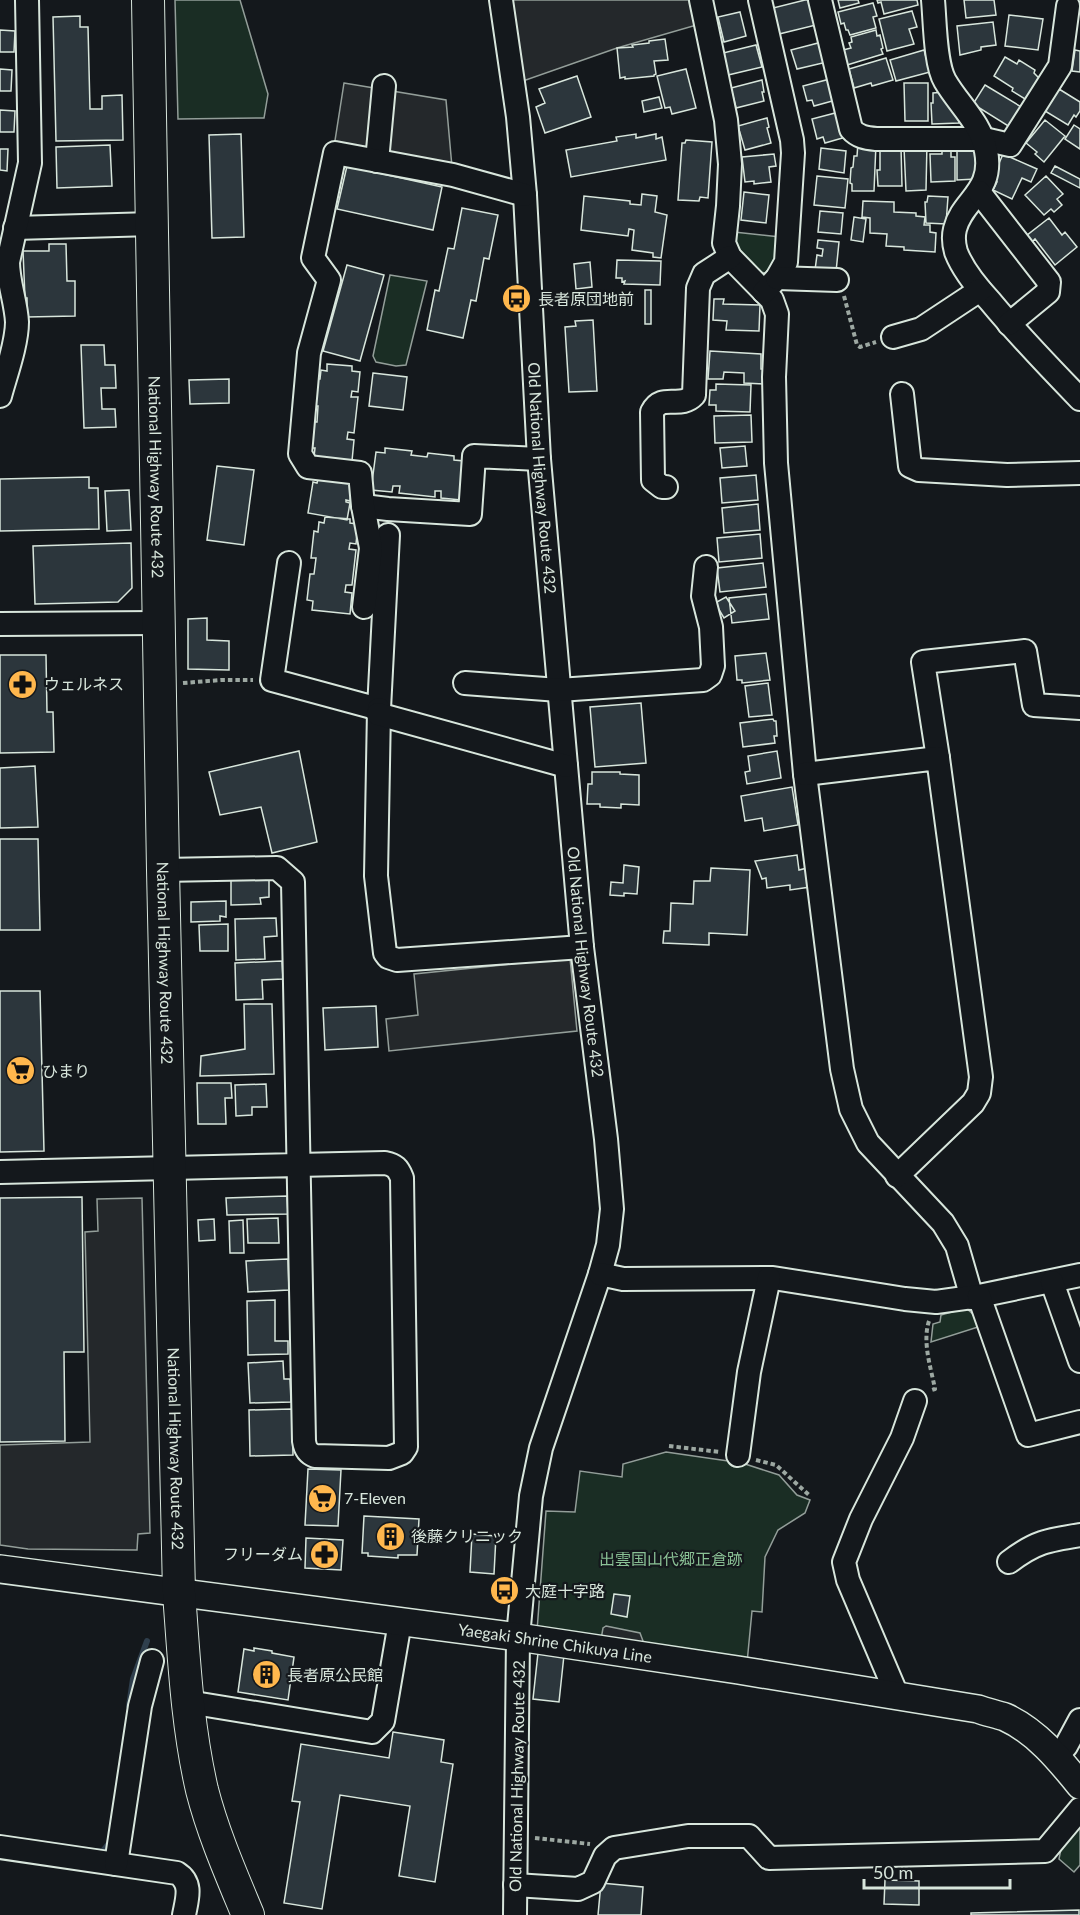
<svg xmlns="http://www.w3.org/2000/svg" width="1080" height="1915" font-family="Lato,'Noto Sans JP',sans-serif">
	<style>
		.green { fill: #1a2d24; stroke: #939e99; stroke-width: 1.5 }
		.parking { fill: #24282b; stroke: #939e99; stroke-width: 1.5 }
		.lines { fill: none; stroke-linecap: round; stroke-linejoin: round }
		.stream { stroke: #2f3f4d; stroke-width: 6 }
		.building { fill: #2c363c; stroke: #d8e6dc; stroke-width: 1.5 }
		.minor-casing { stroke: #d8e6dc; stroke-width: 26 }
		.major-casing { stroke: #d8e6dc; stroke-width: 30 }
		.highway-casing { stroke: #d8e6dc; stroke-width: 34 }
		.path { stroke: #9da8a2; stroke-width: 4; stroke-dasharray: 4.5 3; stroke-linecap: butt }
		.minor { stroke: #14181c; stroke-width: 22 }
		.major { stroke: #14181c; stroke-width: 27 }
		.highway { stroke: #14181c; stroke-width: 32 }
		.labels { text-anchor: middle; stroke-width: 4.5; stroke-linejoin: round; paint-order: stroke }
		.poi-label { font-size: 16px; fill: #d8e6dc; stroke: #14181c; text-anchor: start }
		.street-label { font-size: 16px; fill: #d8e6dc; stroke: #14181c }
		.park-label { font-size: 16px; fill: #8ac095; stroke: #14181c }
	</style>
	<rect width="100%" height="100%" fill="#14181c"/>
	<!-- green -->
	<path class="green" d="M175,0h65l28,94 -4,24 -86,1z
		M734,232l46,5 -3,27 -11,9 -10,-1 -24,-30z
		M390,275l37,6 -21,84 -10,1 -20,-4 -3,-6z
		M966,1308l9,8 3,11 -47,15 2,-18 7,-2 1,-7z
		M666,1452l76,11 37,12 18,20 13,5 -5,13 -27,17 -13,27 -3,55 -10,-1 -5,52 -210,-32 9,-120 29,1 5,-41 42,6 1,-13z
		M1080,1823v42l-6,7 -15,-13 3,-15z"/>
	<!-- parking -->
	<path class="parking" d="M511,0h183l6,24 -83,24 -94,33z
		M344,83l102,17 6,67 -118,-20z
		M570,958l7,73 -188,20 -3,-32 32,-4 -4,-41z
		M142,1198l8,335 -12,1 -1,16 -109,-1 -28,-4v-100l90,-3 -5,-210 13,-1 -1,-32z
		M606,1626l34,7 3,8 -1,10 -42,-6 3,-17z"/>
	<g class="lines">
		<!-- stream -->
		<path class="stream" d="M129,1706l4,-27 14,-38
			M96,1851l6,1 8,-10 1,-4"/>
	</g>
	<!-- building -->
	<path class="building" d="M805,0h5l6,25 -37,9 -6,-26z
		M838,0h20l1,3 -19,5z
		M877,0h40l1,5 -34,9 -3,-12 -3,1z
		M964,0h30l2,15 -30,3z
		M873,3l4,13 -4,1 3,11 -26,7 -2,-5h-2l-2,-7 -3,1 -3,-12z
		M912,11l5,16 -8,2 5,15 -27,7 -8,-32z
		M740,12l6,24 -22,6 -6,-25z
		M1009,15l34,4 -5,31 -33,-4z
		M80,16v11h8l2,82h12v-13l20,-1 1,45 -67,1 -3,-124z
		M993,22l3,23 -15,2v3l-21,5 -3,-29z
		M0,30l15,1 -1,21h-14z
		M876,30l1,6 3,-1 3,13 -2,1 2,5 -36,11 -4,-15 8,-2 -2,-5 3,-1 -1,-5z
		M665,39l3,21 -14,1 2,13 -2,1v1l-29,3v-2l-5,1 -3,-30 16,-1 -1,-2 17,-2v-2z
		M822,42l5,20 -30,7 -6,-19z
		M756,45l6,22 -34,8 -5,-22z
		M924,50l6,22 -34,9 -6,-21z
		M1075,50l5,1v21l-8,-1z
		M1005,57l12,7 2,-4 16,10 -1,3 7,7 -11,18 -3,-2 -2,3 -13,-8 1,-3 -19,-12z
		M886,58l7,22 -21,6 -1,-3 -17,5 -5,-19z
		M0,69l12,1 -1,21h-11z
		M686,69l10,39 -24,6 -2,-7 -5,1 -8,-32z
		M577,76l14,41 -46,16 -9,-26 9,-4 -6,-14z
		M830,79l6,21 -22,6 -2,-6 -5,1 -4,-15z
		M762,80l2,12h-2l2,9 -28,7 -5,-20z
		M904,83h24v38h-23z
		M985,85l38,23 -10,21 -40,-25z
		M1059,89l21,13v9l-4,6 -2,-2 -6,10 -23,-14z
		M944,92l14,14 1,17 -27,1 -1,-21h2v-10z
		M659,97l3,11 -18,4 -2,-11z
		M0,110l15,1 -1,21h-14z
		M839,112l7,25 -21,6 -2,-6 -6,2 -5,-20z
		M767,118l2,9 -2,1 4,15 -26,7 -7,-24z
		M1045,120l20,16 -21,26 -9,-8 2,-2 -11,-9z
		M1074,125l6,4v20l-15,-10z
		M241,134l3,103 -32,1 -3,-103z
		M636,134v4l20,-4v5l6,-2 4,23 -95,17 -5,-27 51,-9 -1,-4z
		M686,140l26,2 -4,56 -8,-1 -1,4 -21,-1 4,-57h3z
		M858,143l18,1 -2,47h-22v-7l-2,-1 1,-15 2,-1 1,-11h3z
		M927,143l-1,47 -20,1 -2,-43z
		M110,145l2,41 -55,2 -1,-41z
		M880,147h21l1,39h-24l-1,-16h3z
		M821,148l25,3 -2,22 -25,-4z
		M977,148l-1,31 -19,1v-31z
		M0,149h8l-1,22 -7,-1z
		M942,149h9v8h4v24l-24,1 -1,-28h12z
		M774,154l2,12 -7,1 2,15 -17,2v-3l-9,1 -3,-25z
		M1003,154l34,15 -6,13 -9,-4 -10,21 -19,-9 4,-8 -5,-2z
		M347,166l95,21 -9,43 -96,-21z
		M1055,166l25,13v9l-29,-15z
		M817,176l31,3 -3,29 -31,-3z
		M1046,176l17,18 -6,5 5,6 -8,7 -3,-3 -7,6 -19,-20z
		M744,192l25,3 -3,28 -25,-3z
		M642,194l15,2 -2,16 12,3 -6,43 -8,-1v-4l-21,-3 2,-20 -5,-1 -1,7 -47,-6 3,-34 46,5v3l11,1z
		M928,196l20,1 -2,27 -20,-1 -1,-21h2z
		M863,201l31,1v10l22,1v3l9,1 -1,8h6v7l6,1 -1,19 -31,-2v-3l-18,-1 1,-12 -17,-1v-15l-8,-1z
		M462,208l36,7 -9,44 -5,-1 -8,43 -5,-1 -8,38 -36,-8 8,-40 4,1 9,-43 6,1z
		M820,211l23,2 -2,21 -23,-2z
		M854,217l12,2 -3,23 -12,-2z
		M1049,218l13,17 3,-3 12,15 -22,18 -20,-26 -4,4 -5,-7z
		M818,240l21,2 -3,30 -21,-2 2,-15 5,1 1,-7 -6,-1z
		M49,244h17l1,37h8v35l-48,1v-19h-2l-2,-47h26z
		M617,260l44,1 -1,24 -36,-1 1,-3 -3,1v-4h-6z
		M590,262l2,25 -16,2 -2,-25z
		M347,265l37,10 -24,86 -37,-10z
		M645,290h6v34h-6z
		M714,299h10l-1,5 37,1 -1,26 -33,-1 1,-9 -14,-1z
		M593,320l4,71 -28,1 -4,-65 11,-1 -1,-5z
		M81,345h23l1,20h10l1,23h-15l1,21h13l1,18 -32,1z
		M710,351l51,3v15h5l-1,15 -21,-1v-10l-20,-1 -1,7h-15z
		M327,364l25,2v5l8,1 -2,20 -6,-1 -1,6h7l-4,36 -6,-1 -1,7 7,1 -2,21 -38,-4 1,-9h-6l3,-26h5l1,-16h-5l3,-27h4l1,-9 6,1z
		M373,373l34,4 -4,33 -34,-4z
		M229,379v24l-39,1 -1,-24z
		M716,384l35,1 -1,27 -34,-1v-6h-7l1,-15h6z
		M751,415l1,27 -37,1 -1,-27z
		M745,446l2,20 -25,2 -2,-20z
		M385,448l27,3 -1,4 16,2 1,-4 26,3v4l10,1 -3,39 -20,-2v-7h-6v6l-36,-4 1,-7h-7l-1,6 -21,-2 5,-38 9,1z
		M217,466l37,4 -10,75 -37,-5z
		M319,475l34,7 -3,19 -4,-1v2l4,1 -3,17 -39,-7 5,-31 4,1z
		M756,475l2,25 -36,3 -2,-25z
		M89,477v11h9l1,41 -99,2v-52z
		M129,490l2,40 -24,1 -2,-40z
		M758,504l2,26 -36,3 -2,-25z
		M325,517l25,2v4l8,1 -2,20 -6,-1 -1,6 7,1 -4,35h-6l-1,7 7,1 -2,21 -38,-4 1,-9 -6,-1 3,-26h4l2,-16h-5l3,-27 4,1 1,-10 5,1z
		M760,534l2,24 -43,4 -2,-24z
		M131,543l1,45 -14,14 -83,2 -2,-58z
		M763,563l3,24 -46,5 -3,-24z
		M766,594l3,25 -37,4 -3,-25z
		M726,597l9,14 -11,7 -9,-15z
		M207,618v22l22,1v29l-41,-1v-50z
		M766,653l4,27 -28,3v-3h-5l-2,-24z
		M0,655h46l1,57h6l1,40 -54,1z
		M768,683l4,32 -23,2 -4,-31z
		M641,703l5,60 -51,4 -5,-60z
		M773,719l1,2h2l1,15h-3l1,7 -32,4 -3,-24z
		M299,751l18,91 -45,11 -11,-46 -41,8 -11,-43z
		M777,751l4,27 -34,6 -2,-12 5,-1 -2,-15z
		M35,766l3,61 -38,1v-60z
		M592,772h28v2l19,1v30l-18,-1v4l-21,-1v-3h-13l1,-20h4z
		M792,787l6,38 -34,6 -2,-13 -17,3 -4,-25z
		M0,839h38l2,91h-40z
		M797,855l2,15 8,-2 3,19 -20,3v-5l-23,3 -1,-10 -4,1 -7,-18z
		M624,865l15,2 -2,27 -13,-1v3l-14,-1 1,-13 12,1z
		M711,868l39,2 -3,65 -38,-2v12l-46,-2 1,-12h6l1,-28 22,1 1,-23h16z
		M269,877v20l-9,1 1,6 -30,1v-27z
		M226,901v16l-6,-1v5l-29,1v-20z
		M276,918l1,18 -13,1 1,22 -29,1 -1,-41z
		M228,924v27h-28l-1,-26z
		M282,961l1,18 -21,1 1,19 -27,1 -1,-37z
		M0,991h40l4,160 -44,1z
		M244,1004h28l2,70 -74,2 1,-20 44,-7z
		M376,1006l2,41 -53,3 -2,-42z
		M197,1083h34l1,15h-7l1,26h-28z
		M266,1084l1,23h-15v8l-16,1 -1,-31z
		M287,1196l1,18 -61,1 -1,-17z
		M82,1197l2,155h-20l1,89 -65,1v-244z
		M278,1218l1,25h-31l-1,-24z
		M214,1219l1,21 -16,1 -1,-21z
		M243,1220l1,33h-14l-1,-32z
		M288,1259l1,31 -41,2 -2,-31z
		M275,1300v41h13v13l-40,1 -1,-54z
		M283,1361l1,18h6l1,23 -41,1 -2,-40z
		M292,1409l1,46 -43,1 -1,-46z
		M308,1469l33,1 -3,56 -33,-1z
		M364,1516l55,3 -2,36h-19v3l-30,-2v-3h-6z
		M472,1534l24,2 -2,38 -24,-2z
		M306,1538l37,2 -2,30 -36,-2z
		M614,1594l16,2 -3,21 -16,-3z
		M254,1648l18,3v2l22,4 -6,43 -50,-8 6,-43 10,2z
		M538,1653l26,2 -5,47 -26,-3z
		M393,1732l51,8 -3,22 12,2 -18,118 -36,-6 11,-70 -70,-11 -18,114 -38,-6 16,-101 -8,-1 9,-57 88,14z
		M885,1880l34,1v24l-35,-1z
		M601,1883l42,4 -2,28h-43z
		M1079,1910v5h-108v-2z"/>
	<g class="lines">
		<defs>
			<g id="minor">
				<path id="s1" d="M501,0l17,117 7,78 14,264 43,488 24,192 6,70 -4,36 -8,29 -59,174 -10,48 -13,141 -3,278"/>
				<path d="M701,0l25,120 4,44 -2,42 -4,37 6,14 42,43 5,14 -3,63 2,86 29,311 37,295 9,40 17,34 75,80 14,23 15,52"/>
				<path d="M760,0l32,140 1,13 -7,109 -9,16 -13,14"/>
				<path d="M820,0l31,129c7,8 15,9 25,10h108l26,6 50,-79 8,-60"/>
				<path d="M933,0c2,21 2,64 12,81 14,24 36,42 41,70 8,41 -24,49 -31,78 -2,8 -1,16 1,23 7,18 21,35 34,49 28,34 59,66 90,98"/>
				<path d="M377,161l7,-75"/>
				<path d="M979,192l70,90 -1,10 -39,32"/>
				<path d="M15,228l137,-4"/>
				<path d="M777,278l60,2"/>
				<path d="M893,337l28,-8 59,-39"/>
				<path d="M902,394l8,72 9,4 88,5 73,-2"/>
				<path d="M0,396c6,-22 17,-52 17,-74 -1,-20 -9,-40 -9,-60l22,-99 -3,-163"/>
				<path d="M666,487h-4l-9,-7 -1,-68c10,-20 28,-2 42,-17l4,-107 6,-14 26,-17"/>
				<path d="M363,506l25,3 82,5 4,-58 65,3"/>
				<path d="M289,563l-17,117 107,29 9,-174"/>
				<path d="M364,607l7,-59 -8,-42 -3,-33 -52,-6 -8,-13 9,-101 20,-73 -16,-22 22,-105 118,22 72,20"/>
				<path d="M0,624l159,-1"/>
				<path d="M465,683l94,7 144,-10 7,-5 3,-9 -2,-39 -8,-31 3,-29"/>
				<path d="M379,709l-3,167 9,77 3,4 9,3 185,-13"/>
				<path d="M378,714l188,52"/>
				<path d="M938,758l-15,-96 102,-11 9,54 46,3"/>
				<path d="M805,774l133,-16 43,319 -2,16 -6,10 -76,73"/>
				<path d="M0,1172l385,-9c10,2 13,5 17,15l4,269 -4,6 -13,5 -74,-2c-8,-3 -10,-8 -11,-15l-11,-559 -16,-14 -114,2"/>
				<path d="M600,1274l23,5 150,-1 132,21 31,3 43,-6 101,-21"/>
				<path d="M1052,1282l28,79"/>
				<path d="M979,1296l49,139 52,-13"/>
				<path d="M738,1455l11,-83 20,-94"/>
				<path d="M1009,1562c26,-20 39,-22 71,-27"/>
				<path d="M897,1695l-49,-115 -4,-18 17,-43 41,-81 13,-37"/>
				<path d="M188,1702l184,30 11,-11 17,-99"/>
				<path d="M1057,1756l9,-10 14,-26"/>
				<path d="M0,1847l177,26c16,10 10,26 7,42"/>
				<path d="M116,1864l24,-158 12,-45"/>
				<path d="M515,1885l63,4 15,-7 12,-26 9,-8 74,-12h61l20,22 276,-7 35,-42"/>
			</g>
			<g id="major">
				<path id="s2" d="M0,1569l518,68 220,33 240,39c8,3 18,5 27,8 31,14 54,42 75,68"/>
			</g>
			<g id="highway">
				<path id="s3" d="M148,0l15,870 16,723c5,66 8,132 23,197 11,43 29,84 46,125"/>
			</g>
		</defs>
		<!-- minor casing -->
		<use href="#minor" class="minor-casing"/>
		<!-- major casing -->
		<use href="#major" class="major-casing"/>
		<!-- highway casing -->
		<use href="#highway" class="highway-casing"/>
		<!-- path -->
		<path class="path" d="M844,296l13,49 3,2 16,-5
			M183,683l38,-3h32
			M929,1321c-7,21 2,47 6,68l-3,1
			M669,1446l51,6
			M756,1460l20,5 33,30
			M535,1838l55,6"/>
		<!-- minor -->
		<use href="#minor" class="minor"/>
		<!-- major -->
		<use href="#major" class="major"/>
		<!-- highway -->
		<use href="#highway" class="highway"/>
	</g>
	<!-- icons -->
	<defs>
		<symbol id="bus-disc" viewBox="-11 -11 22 22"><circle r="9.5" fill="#ffb74d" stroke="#14181c"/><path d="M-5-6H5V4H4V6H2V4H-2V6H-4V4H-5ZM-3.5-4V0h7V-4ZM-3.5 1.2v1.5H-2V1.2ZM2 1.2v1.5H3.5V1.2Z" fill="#111"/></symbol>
		<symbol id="pharmacy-disc" viewBox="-11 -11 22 22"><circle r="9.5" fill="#ffb74d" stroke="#14181c"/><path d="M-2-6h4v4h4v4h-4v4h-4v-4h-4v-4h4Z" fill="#111"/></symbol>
		<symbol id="supermarket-disc" viewBox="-11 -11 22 22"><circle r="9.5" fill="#ffb74d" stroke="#14181c"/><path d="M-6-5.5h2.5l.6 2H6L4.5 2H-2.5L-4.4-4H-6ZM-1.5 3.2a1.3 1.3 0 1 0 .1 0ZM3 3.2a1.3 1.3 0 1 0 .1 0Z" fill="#111"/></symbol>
		<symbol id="building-disc" viewBox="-11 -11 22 22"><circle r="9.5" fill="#ffb74d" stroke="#14181c"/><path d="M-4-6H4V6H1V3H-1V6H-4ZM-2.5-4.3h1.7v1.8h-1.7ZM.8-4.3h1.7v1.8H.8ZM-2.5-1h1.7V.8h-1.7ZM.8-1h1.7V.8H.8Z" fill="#111"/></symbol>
	</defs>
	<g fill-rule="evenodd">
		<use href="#bus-disc" x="500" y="282" width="33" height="33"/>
		<use href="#pharmacy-disc" x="6" y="668" width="33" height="33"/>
		<use href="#supermarket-disc" x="4" y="1054" width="33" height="33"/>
		<use href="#supermarket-disc" x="306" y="1482" width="33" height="33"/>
		<use href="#building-disc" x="374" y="1520" width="33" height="33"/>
		<use href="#pharmacy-disc" x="308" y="1538" width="33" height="33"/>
		<use href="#bus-disc" x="488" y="1574" width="33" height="33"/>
		<use href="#building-disc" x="250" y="1658" width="33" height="33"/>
	</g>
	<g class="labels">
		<!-- poi labels -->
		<g class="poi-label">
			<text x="538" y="305">長者原団地前</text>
			<text x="44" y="690">ウェルネス</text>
			<text x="42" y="1077">ひまり</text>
			<text x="344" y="1504">7-Eleven</text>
			<text x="411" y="1542">後藤クリニック</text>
			<text x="303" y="1560" text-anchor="end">フリーダム</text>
			<text x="525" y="1597">大庭十字路</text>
			<text x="287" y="1681">長者原公民館</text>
		</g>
		<!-- street labels -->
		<g class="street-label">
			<text dy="6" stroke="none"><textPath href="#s3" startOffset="477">National Highway Route 432</textPath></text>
			<text dy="6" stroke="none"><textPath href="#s1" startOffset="480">Old National Highway Route 432</textPath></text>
			<text dy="6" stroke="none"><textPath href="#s3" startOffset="963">National Highway Route 432</textPath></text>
			<text dy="6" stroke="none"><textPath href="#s1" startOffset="966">Old National Highway Route 432</textPath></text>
			<text dy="6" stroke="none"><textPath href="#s3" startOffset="1449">National Highway Route 432</textPath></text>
			<text dy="6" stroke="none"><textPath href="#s2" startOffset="560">Yaegaki Shrine Chikuya Line</textPath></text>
			<text transform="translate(517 1776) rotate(-89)" y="6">Old National Highway Route 432</text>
		</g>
		<!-- park labels -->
		<g class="park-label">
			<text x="671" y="1565">出雲国山代郷正倉跡</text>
		</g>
	</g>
	<!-- scale -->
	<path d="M864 1879v9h146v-9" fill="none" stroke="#d8e6dc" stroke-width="3"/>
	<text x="873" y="1879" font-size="18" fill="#d8e6dc" stroke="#14181c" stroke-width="4.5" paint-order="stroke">50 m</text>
</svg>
